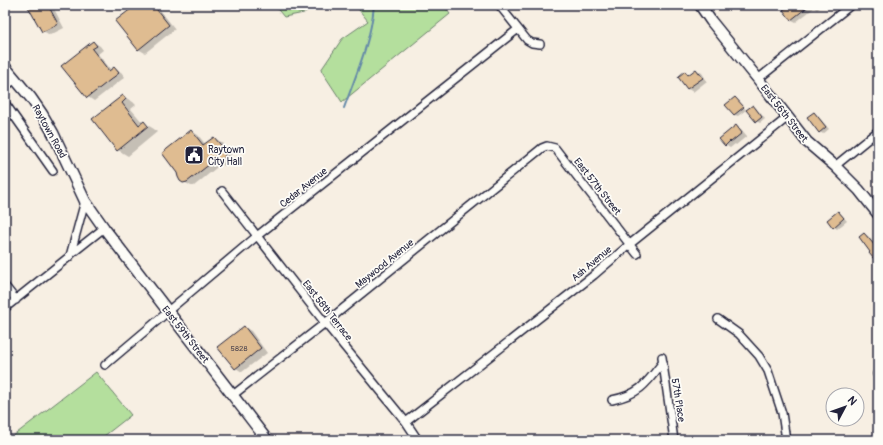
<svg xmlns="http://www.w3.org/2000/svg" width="883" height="445" font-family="Pangolin,sans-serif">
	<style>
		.green { fill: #b4df9d; stroke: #6b806c }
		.shadow { fill: #0003 }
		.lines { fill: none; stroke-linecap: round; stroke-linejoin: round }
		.stream { stroke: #6489a8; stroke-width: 2 }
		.building { fill: #dfbc91; stroke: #22223b }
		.street-casing { stroke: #22223b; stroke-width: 10 }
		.secondary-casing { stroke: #22223b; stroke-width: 13 }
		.street { stroke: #fdfcf7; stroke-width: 7 }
		.secondary { stroke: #fdfcf7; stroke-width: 10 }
		.labels { text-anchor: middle; stroke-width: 3.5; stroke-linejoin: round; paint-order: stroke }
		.number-label { font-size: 8px; fill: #514850 }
		.street-label { font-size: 10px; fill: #22223b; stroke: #fdfcf7 }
		.poi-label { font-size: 10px; fill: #22223b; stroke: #fdfcf7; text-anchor: start }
	</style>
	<rect width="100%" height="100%" fill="#f7efe3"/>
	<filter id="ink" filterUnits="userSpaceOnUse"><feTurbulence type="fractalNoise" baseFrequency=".025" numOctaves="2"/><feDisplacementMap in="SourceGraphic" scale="8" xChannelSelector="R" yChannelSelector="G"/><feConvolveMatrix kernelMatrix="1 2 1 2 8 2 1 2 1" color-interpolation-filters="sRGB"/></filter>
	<g filter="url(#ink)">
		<!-- green -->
		<path class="green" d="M274,5h40l-10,8 -20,4z
			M355,5h88l7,9 -108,88 -21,-32 21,-31 26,-18z
			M96,372l35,43 -32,25h-91z"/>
		<!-- shadow -->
		<path class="shadow" d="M29,5h23l12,23 -14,7 -7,-4z
			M138,5h18l19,24 -30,24 -7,-4z
			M792,5h29l1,1 -5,4 -3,-2 -18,14 -4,-2 -7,-10z
			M93,42l7,4 3,4 -5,4 14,17 2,-3 7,4 4,5 -31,24 -6,-4 -25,-31z
			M697,70l5,3 5,8 -14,11 -5,-3 -9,-12 6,-5 5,3z
			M123,96l10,6 3,3 -5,4 12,14h1l10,6 3,3 -29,24 -10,-6 -24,-31z
			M735,98l3,2 8,10 -8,6 -3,-1 -8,-10z
			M753,106l3,2 9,11 -5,4 -4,-2z
			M814,113l3,2 12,14 -6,5 -3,-2z
			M736,126l5,3 6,7 -11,9 -1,-1 -5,4 -5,-3z
			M191,131l7,4 8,10 8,-7 7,4 10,12v7l-6,5 -4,-2 -27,22h-3l-10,-6z
			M838,212l3,2 6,7 -10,8 -3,-2z
			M864,234l4,2 10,12v14z
			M244,327l7,4 16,22 -25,19 -6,-4z"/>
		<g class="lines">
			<!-- stream -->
			<path class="stream" d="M344,108c12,-33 27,-67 30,-103"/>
		</g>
		<!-- building -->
		<path class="building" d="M27,5h21l10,19 -16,8z
			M136,5h17l16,20 -31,25 -23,-29z
			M790,5h20l-19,15 -8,-10z
			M93,41l4,5 -5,3 17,22 5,-4 5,6 -32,25 -26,-32z
			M696,69l7,9 -16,11 -9,-12 7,-6 3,4z
			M123,95l3,4 -4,4 17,22 5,-4 4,5 -31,25 -25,-32z
			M735,97l9,10 -10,8 -9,-10z
			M753,105l9,12 -6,5 -10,-12z
			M814,112l12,15 -7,6 -12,-16z
			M736,125l6,8 -11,9 -1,-1 -5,5 -6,-7z
			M191,130l12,15 11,-8 11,13v7l-7,6 -3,-3 -28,22 -4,1 -3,-2 -2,-4 -1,-4 -15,-20z
			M838,211l6,7 -11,10 -6,-8z
			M864,233l12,14 2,-2v19l-9,-11 1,-1 -11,-15z
			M244,326l17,22 -26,21 -18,-22z"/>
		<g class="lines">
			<defs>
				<path id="street" d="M499,5l28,35 5,3 8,1
					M758,79l93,-74
					M5,87l10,-8
					M5,103l48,68
					M835,166l43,-35
					M222,191l103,132 81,99 12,18
					M70,255l34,-27
					M5,286l11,14
					M5,308l65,-52 15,-55
					M718,319l21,15 20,22 9,15 14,42 4,27
					M662,357l12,83
					M105,365l58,-49 5,-5 89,-75 261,-207
					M877,374l1,1
					M233,395l92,-72 217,-175 5,-2 8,2 82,106
					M612,400c28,-6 34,-16 51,-38
					M406,422l188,-147 36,-31 158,-127"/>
				<path id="secondary" d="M700,5l11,16 47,58 49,63 28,24 24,24 19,24
					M5,67l26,31 11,16 11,19 32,68 19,27 163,212"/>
			</defs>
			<!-- street casing -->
			<use href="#street" class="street-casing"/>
			<!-- secondary casing -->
			<use href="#secondary" class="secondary-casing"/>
			<!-- street -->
			<use href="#street" class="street"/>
			<!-- secondary -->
			<use href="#secondary" class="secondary"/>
		</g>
	</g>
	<!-- icons -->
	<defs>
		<symbol id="civic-square" viewBox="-11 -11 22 22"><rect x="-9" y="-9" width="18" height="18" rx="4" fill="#22223b" stroke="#fdfcf7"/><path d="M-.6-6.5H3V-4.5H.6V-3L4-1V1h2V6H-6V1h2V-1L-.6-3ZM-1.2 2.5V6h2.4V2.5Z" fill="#fff"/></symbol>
	</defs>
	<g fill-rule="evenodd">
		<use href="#civic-square" x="183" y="144" width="22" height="22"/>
	</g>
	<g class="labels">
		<!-- number labels -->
		<g class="number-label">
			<text x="239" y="351">5828</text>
		</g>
		<!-- street labels -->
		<g class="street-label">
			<text transform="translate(785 113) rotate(52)" y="4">East 56th Street</text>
			<text transform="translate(50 131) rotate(61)" y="4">Raytown Road</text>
			<text transform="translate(598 186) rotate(52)" y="4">East 57th Street</text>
			<text transform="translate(303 187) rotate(-39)" y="4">Cedar Avenue</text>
			<text transform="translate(384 263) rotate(-39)" y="4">Maywood Avenue</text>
			<text transform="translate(591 263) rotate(-40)" y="4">Ash Avenue</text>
			<text transform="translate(328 310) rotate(52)" y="4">East 58th Terrace</text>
			<text transform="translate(186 334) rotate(52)" y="4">East 59th Street</text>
			<text transform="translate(679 400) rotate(81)" y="4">57th Place</text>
		</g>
		<!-- poi labels -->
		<g class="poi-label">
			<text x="208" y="153">Raytown<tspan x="208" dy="12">City Hall</tspan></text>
		</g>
	</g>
	<!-- margin -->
	<rect width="883" height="445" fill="none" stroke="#fdfcf7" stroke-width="20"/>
	<rect x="10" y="10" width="863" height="425" fill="none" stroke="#22223b" stroke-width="1.5" filter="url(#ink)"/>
	<!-- north arrow -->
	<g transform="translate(845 407) rotate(49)"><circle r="19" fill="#fdfcf7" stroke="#a5a5ac"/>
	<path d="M0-3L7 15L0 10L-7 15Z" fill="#22223b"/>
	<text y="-6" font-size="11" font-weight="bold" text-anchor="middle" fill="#22223b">N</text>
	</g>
</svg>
